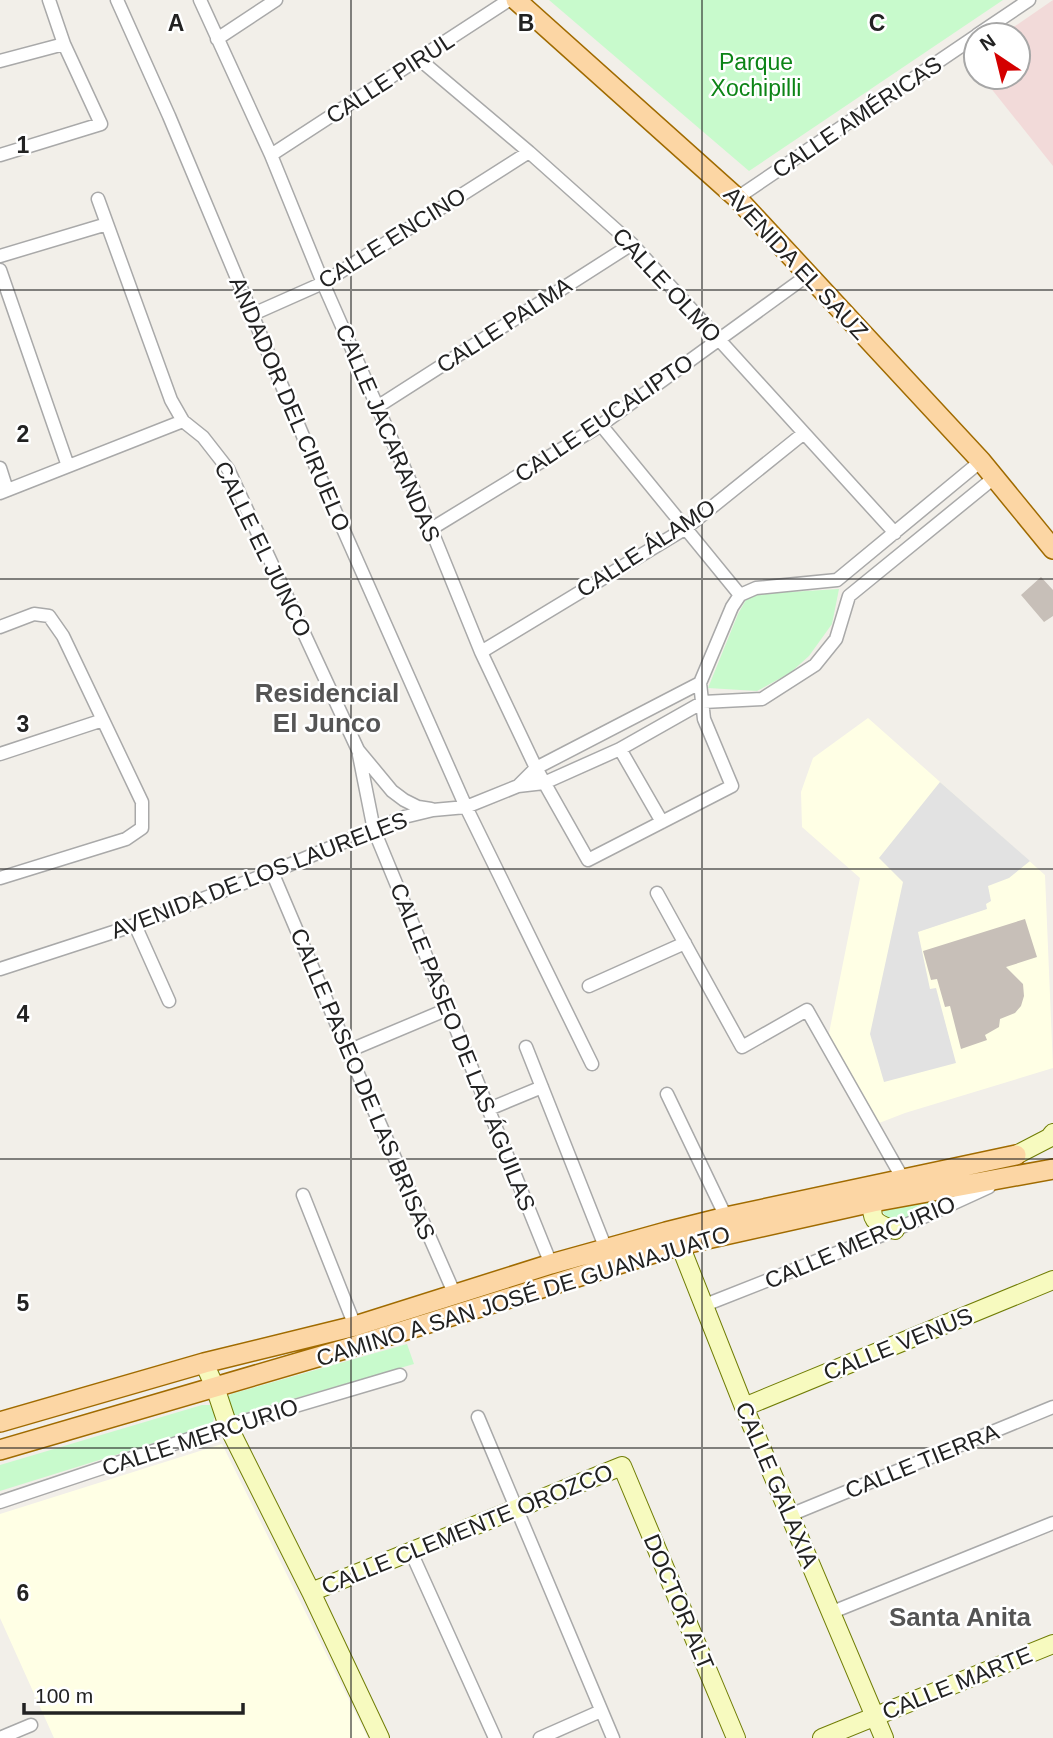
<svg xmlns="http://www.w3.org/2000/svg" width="1053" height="1738" font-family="Arial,sans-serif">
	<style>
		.commercial { fill: #f2dad9 }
		.education { fill: #ffffe5 }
		.park { fill: #c8facc }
		.parking { fill: #e2e2e2 }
		.building { fill: #c7bfb8 }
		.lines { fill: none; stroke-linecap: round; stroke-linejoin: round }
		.street-casing { stroke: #a9a9a9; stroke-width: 15 }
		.secondary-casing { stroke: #707d05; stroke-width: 20 }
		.primary-casing { stroke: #a06b00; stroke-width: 22 }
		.street { stroke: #fff; stroke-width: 12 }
		.secondary { stroke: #f7fabf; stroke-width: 18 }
		.primary { stroke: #fcd6a4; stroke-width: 19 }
		.grid { fill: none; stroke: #222; stroke-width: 2; stroke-opacity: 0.55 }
		.labels { text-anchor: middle; stroke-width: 5; stroke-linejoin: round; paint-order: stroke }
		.park-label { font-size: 23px; fill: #0c8416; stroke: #fff }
		.street-label { font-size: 23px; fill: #222; stroke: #fff }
		.quarter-label { font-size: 26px; font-weight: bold; fill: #555; stroke: #fff }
		.grid-label { font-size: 23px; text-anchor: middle; font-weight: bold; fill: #222; stroke: #fff; stroke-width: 5; stroke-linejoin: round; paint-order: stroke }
	</style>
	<rect width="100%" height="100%" fill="#f2efe9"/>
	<!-- commercial -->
	<path class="commercial" d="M1053,0v166l-71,-89h36v-42h-16z"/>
	<!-- education -->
	<path class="education" d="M868,718l177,157 8,193 -148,45 -31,12 -47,-82 33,-165 -58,-51 -1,-35 12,-34z
		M222,1444l146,294h-314l-54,-120v-104z"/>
	<!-- park -->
	<path class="park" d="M549,0h454l-254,171z
		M839,589l-7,35 -23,32 -19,17 -33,18 -49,-3 30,-74 9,-16 16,-7 27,1z
		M962,1192l-64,30c-8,-2 -12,-4 -16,-12z
		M407,1344l7,20 -180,52 -9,-3 -4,-9 10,-10z
		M202,1405h8l5,10 -2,7 -8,5 -205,64v-26z"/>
	<!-- parking -->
	<path class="parking" d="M940,782l90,79 -21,17 -21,8 3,15 -5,3 1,5 -69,23 12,57 6,-1 20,75 -72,19 -14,-48 33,-152 -24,-24z"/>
	<!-- building -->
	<path class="building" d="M1041,577l12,13v26l-9,6 -23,-27z
		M1025,919l12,38 -31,10 17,17 1,12 -3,10 -6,7 -15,6 -1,8 -14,8 2,5 -26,9 -11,-43 -5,1 -8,-28 -6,1 -8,-29z"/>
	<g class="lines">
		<defs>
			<path id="street" d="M117,0l52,116 152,363 145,328 126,257
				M200,0l71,155 52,128 108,246 50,123 55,116 52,92 144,-74 -28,-67 -4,-36
				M977,35l52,-35
				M217,39l59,-39
				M419,59l110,93 103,92 263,289
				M0,61l64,-17
				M0,155l101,-31 -37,-80 -15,-44
				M271,155l238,-155
				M737,198l239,-162
				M98,199l73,201 12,21 20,16 25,32 130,281 34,41 12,9 14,7 13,2
				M0,256l107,-32
				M0,270l68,196
				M251,315l72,-32 206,-131
				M377,407l255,-163
				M601,425l139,170
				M0,468l7,22
				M0,493l183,-72
				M431,529l170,-104 207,-150
				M0,627l34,-13 15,2 14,20 79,166v26l-16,11 -126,39
				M481,652l205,-124 118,-95
				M620,749l42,73
				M0,754l103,-34
				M359,755l15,75 74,179 103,255
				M518,786l18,-18 164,-85 32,-76 8,-12 16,-7 81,-8 144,-119
				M272,872l76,179 107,244
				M657,893l85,154 65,-37 96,169
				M135,925l34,76
				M0,969l135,-44 137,-53 132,-55 29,-7 33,-3 52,-21 26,-3 76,-34 83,-47 59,-3 53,-34 21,-26 13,-43 146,-119
				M589,986l96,-43
				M526,1047l80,202
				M348,1051l100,-42
				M667,1094l59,123
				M489,1109l53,-22
				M303,1195l52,131
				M705,1305l190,-75 94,-43
				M478,1417l135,321
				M0,1502l228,-76 172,-51
				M790,1515l263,-108
				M411,1552l84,186
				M830,1613l223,-90
				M0,1738l31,-13
				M540,1738l61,-27"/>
			<path id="secondary" d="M1016,1155l33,-17 4,-5
				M872,1189c2,26 -7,32 23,41
				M677,1233l3,12 64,162 140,331
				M204,1363l11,24 13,39 83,166 69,146
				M744,1407l309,-127
				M311,1592l311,-126 114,272
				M822,1738l231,-94"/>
			<path id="primary" d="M516,0l221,198 244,263 72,88
				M0,1422l204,-59 151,-37 196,-62 115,-32 60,-15 290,-62
				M0,1450l345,-101 335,-104 193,-43 180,-33"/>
		</defs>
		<!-- street casing -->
		<use href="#street" class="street-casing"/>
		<!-- secondary casing -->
		<use href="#secondary" class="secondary-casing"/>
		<!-- primary casing -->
		<use href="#primary" class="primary-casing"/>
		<!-- street -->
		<use href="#street" class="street"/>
		<!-- secondary -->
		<use href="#secondary" class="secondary"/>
		<!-- primary -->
		<use href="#primary" class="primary"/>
	</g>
	<!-- grid -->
	<path class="grid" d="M351,0v1738M702,0v1738M0,290h1053M0,579h1053M0,869h1053M0,1159h1053M0,1448h1053"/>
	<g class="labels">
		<!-- park labels -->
		<g class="park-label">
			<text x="756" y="70">Parque<tspan x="756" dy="26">Xochipilli</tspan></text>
		</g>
		<!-- street labels -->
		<g class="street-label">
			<text transform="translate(390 78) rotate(-33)" y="8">CALLE PIRUL</text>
			<text transform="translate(857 117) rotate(-34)" y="8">CALLE AMÉRICAS</text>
			<text transform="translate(392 238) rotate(-32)" y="8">CALLE ENCINO</text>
			<text transform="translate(796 263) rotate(47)" y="8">AVENIDA EL SAUZ</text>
			<text transform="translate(667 285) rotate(47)" y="8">CALLE OLMO</text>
			<text transform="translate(504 325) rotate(-33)" y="8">CALLE PALMA</text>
			<text transform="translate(290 404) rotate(67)" y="8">ANDADOR DEL CIRUELO</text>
			<text transform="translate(604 418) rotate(-34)" y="8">CALLE EUCALIPTO</text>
			<text transform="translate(388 433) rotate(67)" y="8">CALLE JACARANDAS</text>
			<text transform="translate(646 548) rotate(-33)" y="8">CALLE ÁLAMO</text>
			<text transform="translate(263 549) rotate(64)" y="8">CALLE EL JUNCO</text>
			<text transform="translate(259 875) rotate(-21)" y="8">AVENIDA DE LOS LAURELES</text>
			<text transform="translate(463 1047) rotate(68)" y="8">CALLE PASEO DE LAS ÁGUILAS</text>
			<text transform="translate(363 1084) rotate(67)" y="8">CALLE PASEO DE LAS BRISAS</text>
			<text transform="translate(860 1242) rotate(-23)" y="8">CALLE MERCURIO</text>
			<text transform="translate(523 1296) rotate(-17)" y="8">CAMINO A SAN JOSÉ DE GUANAJUATO</text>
			<text transform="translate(898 1344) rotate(-22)" y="8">CALLE VENUS</text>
			<text transform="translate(200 1437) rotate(-18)" y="8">CALLE MERCURIO</text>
			<text transform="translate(922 1461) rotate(-22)" y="8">CALLE TIERRA</text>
			<text transform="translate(777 1485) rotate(67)" y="8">CALLE GALAXIA</text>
			<text transform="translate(467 1529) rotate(-22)" y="8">CALLE CLEMENTE OROZCO</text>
			<text transform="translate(679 1602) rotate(67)" y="8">DOCTOR ALT</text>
			<text transform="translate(957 1683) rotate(-22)" y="8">CALLE MARTE</text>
		</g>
		<!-- quarter labels -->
		<g class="quarter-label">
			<text x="327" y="702">Residencial<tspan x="327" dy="30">El Junco</tspan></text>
			<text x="960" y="1626">Santa Anita</text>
		</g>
	</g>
	<g class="grid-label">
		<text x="176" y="31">A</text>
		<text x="526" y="31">B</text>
		<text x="877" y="31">C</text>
		<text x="23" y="153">1</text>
		<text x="23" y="442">2</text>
		<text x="23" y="732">3</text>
		<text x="23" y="1022">4</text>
		<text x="23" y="1311">5</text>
		<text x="23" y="1601">6</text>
	</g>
	<!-- north arrow -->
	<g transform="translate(997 56) rotate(325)"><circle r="33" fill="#ffffff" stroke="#a7a7a7" stroke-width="2"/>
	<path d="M0-5L12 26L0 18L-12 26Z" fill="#d40000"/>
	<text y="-10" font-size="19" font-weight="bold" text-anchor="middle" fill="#222222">N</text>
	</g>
	<!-- scale -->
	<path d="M24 1703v10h219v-10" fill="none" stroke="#222222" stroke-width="3.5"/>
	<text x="35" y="1703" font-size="21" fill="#222222" stroke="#ffffff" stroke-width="5" paint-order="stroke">100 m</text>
</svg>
